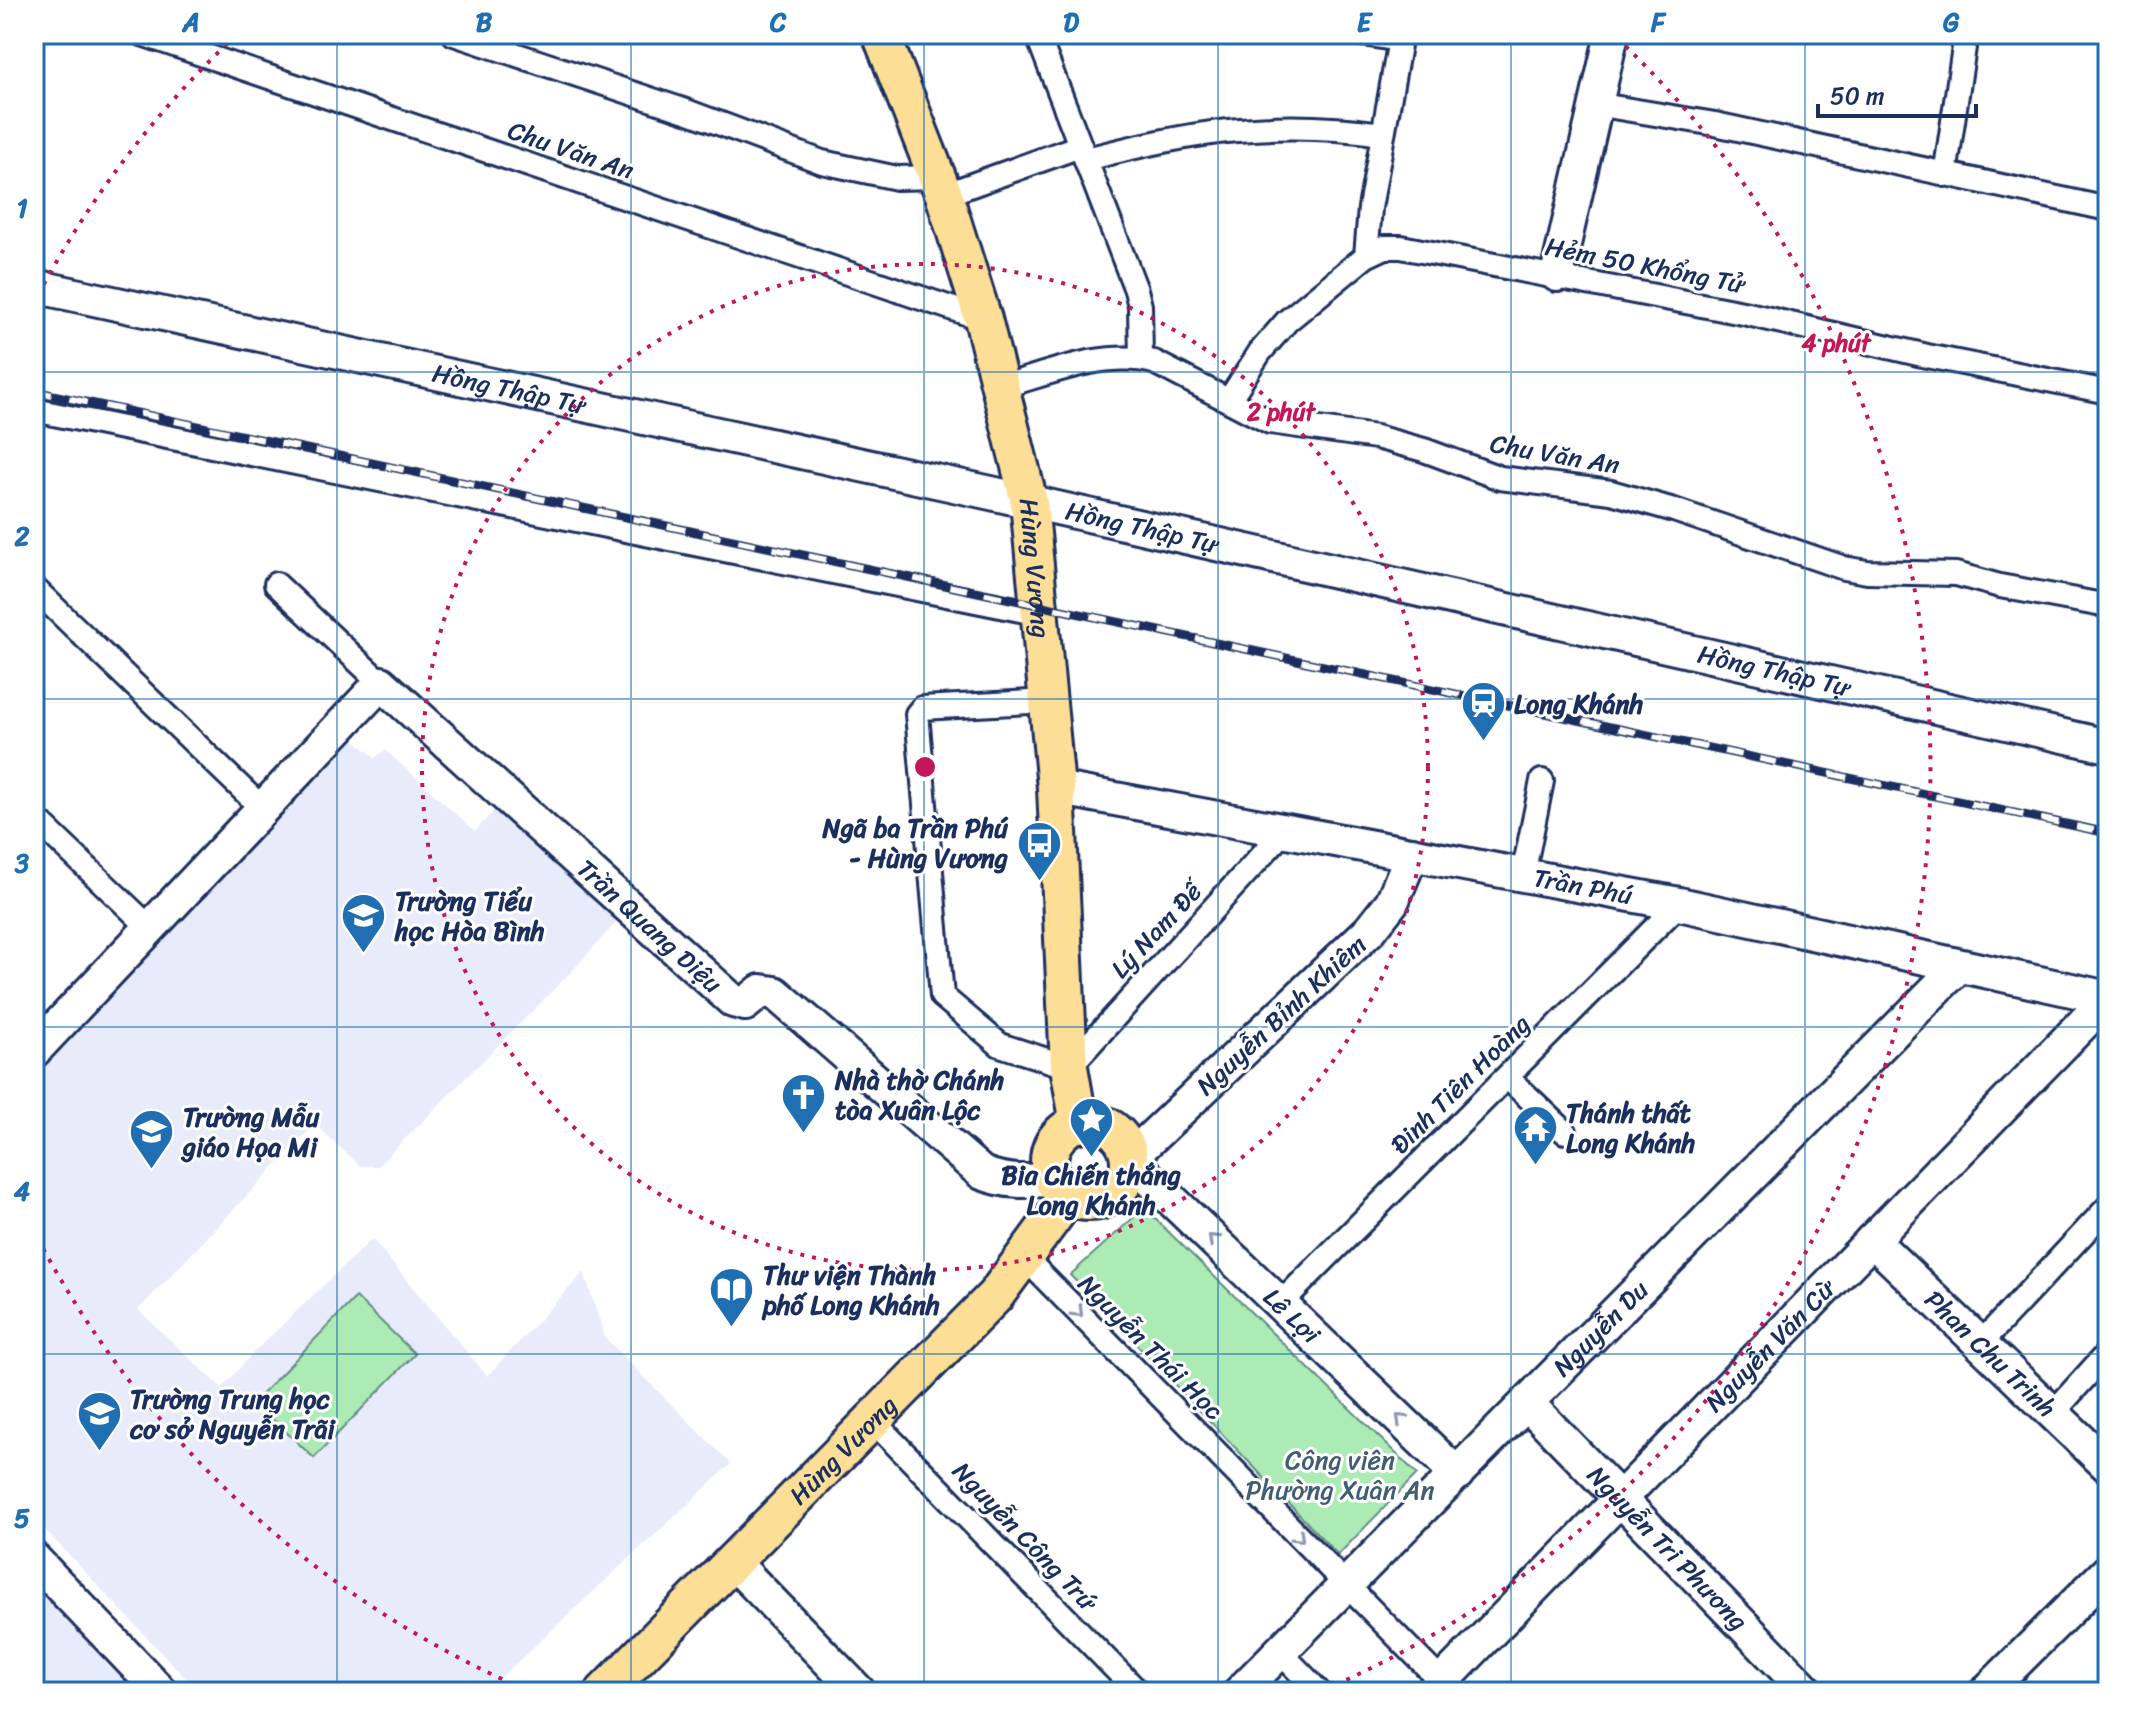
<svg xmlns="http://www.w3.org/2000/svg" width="2142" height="1726" font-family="Sriracha,sans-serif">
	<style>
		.built { fill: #e8ebfa }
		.green { fill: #acebb3; stroke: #648d88; stroke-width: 2 }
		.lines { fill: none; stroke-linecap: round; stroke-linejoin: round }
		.street-casing { stroke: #1b2f5e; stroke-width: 28 }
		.secondary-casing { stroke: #1b2f5e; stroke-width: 38 }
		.primary-casing { stroke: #1b2f5e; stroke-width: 42 }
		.street { stroke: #fff; stroke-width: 22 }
		.secondary { stroke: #fff; stroke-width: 32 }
		.primary { stroke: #fcde96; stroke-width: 36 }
		.rail-casing { stroke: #1b2f5e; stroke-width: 9 }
		.rail { stroke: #fff; stroke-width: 6; stroke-dasharray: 18; stroke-linecap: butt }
		.oneway { stroke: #8d97ae }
		.grid { fill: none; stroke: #1f6fb2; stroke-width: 2; stroke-opacity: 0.55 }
		.ring { fill: none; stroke: #c2185b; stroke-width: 4; stroke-dasharray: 4 8 }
		.labels { text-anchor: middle; stroke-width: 6; stroke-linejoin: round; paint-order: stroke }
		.street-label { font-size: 26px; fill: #1b2f5e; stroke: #fff }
		.poi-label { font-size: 26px; font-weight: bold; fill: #1b2f5e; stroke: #fff; text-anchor: start }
		.park-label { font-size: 26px; fill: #3f5e73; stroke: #fff }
		.centre { fill: #c2185b; stroke: #fff; stroke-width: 4 }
		.ring-label { font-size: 24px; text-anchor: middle; font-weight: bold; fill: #c2185b; stroke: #fff; stroke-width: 6; stroke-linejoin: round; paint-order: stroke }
		.neatline { fill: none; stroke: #1f6fb2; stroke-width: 3 }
		.grid-label { font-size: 26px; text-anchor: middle; font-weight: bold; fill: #1f6fb2 }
	</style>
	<rect width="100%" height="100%" fill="#fff"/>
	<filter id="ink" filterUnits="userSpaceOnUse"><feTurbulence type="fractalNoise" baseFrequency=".0125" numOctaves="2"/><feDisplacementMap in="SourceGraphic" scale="16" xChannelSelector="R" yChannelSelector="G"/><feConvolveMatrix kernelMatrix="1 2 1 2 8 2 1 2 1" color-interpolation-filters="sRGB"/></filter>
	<g filter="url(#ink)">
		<!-- built -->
		<path class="built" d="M347,733l28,25 10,-8 90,81 24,-25 123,110 -51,56 -193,194h-18l-45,-42 -177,186 84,78 31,-35 119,-114 115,137 97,-104 21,66 126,126 -246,228h-286l-165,-174v-449l103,-105 14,-20 6,4 53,-57z
			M34,1584l101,108h-101z"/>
		<!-- green -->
		<path class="green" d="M1144,1208l273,266 -79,81 -268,-280z
			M356,1297l59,57 -101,104 -60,-56z"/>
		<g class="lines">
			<defs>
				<path id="street" d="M142,34l841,285
					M454,34l235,78 133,50 75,16 40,-1
					M1037,34l99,256 4,16 1,53
					M1363,34l37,6
					M1595,104l120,20 393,85
					M1087,159c105,-28 188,-40 296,-25
					M1945,175l21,-141
					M944,195l136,-49
					M1366,256l4,-48 31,-174
					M1000,387c48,-13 105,-38 154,-25l116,60 106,15 48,13 76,28 111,14 63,18 170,58 23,4 89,2 44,12 108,20
					M1229,400l31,-48 27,-31 79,-65 19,-9h16l347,67 179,42 181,36
					M34,410l1006,204
					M276,584l105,99
					M34,588l229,221
					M1048,701l-126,7 -5,6 25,282 58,49 69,22 215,-236
					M34,817l116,111
					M1523,875l19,-94
					M1507,1077l58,55
					M1023,1256l419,426
					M1281,1303l398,-399
					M1980,1344l128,-137
					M2053,1413l55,-61
					M872,1420l266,272
					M1280,1652l39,40"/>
				<g id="secondary">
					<path d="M1557,275l55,-241"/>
					<path id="s1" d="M34,286l957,207 1117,253"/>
					<path id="s2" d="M1056,788l623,116 429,94"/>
					<path id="s3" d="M1412,854l-20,48 -22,28 -241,229 328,315"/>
					<path id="s4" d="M34,1051l347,-368 352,318 12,3 16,-13 14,2 207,180c25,10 45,9 71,6"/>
					<path id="s5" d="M1872,1240l236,226"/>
					<path id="s6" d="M1527,1403l281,289"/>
					<path d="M34,1559l127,133"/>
					<path d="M732,1561l127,131"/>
					<path id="s7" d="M1240,1692l719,-726"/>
					<path id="s8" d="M1432,1692l676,-694"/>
					<path d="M1986,1692l122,-121"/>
				</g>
				<g id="primary">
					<path id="s9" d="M881,34l63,161 39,124 46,183 27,286 13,279 10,57"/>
					<circle cx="1089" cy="1162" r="40"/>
					<path id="s10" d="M604,1692l391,-396 74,-100"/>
				</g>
			</defs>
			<!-- street casing -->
			<use href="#street" class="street-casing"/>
			<!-- secondary casing -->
			<use href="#secondary" class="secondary-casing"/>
			<!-- primary casing -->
			<use href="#primary" class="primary-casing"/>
			<!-- street -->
			<use href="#street" class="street"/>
			<!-- secondary -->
			<use href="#secondary" class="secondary"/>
			<!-- primary -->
			<use href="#primary" class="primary"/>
			<defs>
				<path id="rail" d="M34,391l2074,442"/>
			</defs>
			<!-- rail casing -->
			<use href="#rail" class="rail-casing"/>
			<!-- rail -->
			<use href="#rail" class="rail"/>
		</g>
		<!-- one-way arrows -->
		<defs><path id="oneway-chevron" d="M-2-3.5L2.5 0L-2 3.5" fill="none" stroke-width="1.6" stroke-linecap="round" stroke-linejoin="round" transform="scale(2)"/></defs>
		<g class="oneway">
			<use href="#oneway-chevron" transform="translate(1213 1239) rotate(-137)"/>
			<use href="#oneway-chevron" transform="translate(1078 1312) rotate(45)"/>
			<use href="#oneway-chevron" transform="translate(1401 1419) rotate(-136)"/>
			<use href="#oneway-chevron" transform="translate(1299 1537) rotate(45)"/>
		</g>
	</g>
	<!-- grid -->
	<path class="grid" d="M337,34v1658M631,34v1658M924,34v1658M1218,34v1658M1511,34v1658M1805,34v1658M34,372h2074M34,699h2074M34,1027h2074M34,1354h2074"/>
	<!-- distance rings -->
	<g class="ring">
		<circle cx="925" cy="767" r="503"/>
		<path d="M524 1689A1005 1005 0 0 1 38 1239M38 295A1005 1005 0 0 1 233 38M1617 38A1005 1005 0 0 1 1326 1689"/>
	</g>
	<!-- icons -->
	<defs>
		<symbol id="station-pin" viewBox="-11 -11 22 30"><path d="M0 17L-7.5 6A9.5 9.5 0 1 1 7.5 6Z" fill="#1f6fb2" stroke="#fff"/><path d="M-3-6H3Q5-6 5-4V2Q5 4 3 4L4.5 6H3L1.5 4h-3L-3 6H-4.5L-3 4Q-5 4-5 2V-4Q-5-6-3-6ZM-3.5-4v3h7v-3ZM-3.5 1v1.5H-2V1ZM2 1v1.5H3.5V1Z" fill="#fff"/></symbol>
		<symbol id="bus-pin" viewBox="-11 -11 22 30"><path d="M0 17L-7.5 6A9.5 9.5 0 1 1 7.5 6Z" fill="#1f6fb2" stroke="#fff"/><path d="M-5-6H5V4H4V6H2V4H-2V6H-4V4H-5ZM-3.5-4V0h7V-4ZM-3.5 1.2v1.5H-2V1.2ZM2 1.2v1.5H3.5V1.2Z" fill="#fff"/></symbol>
		<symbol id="school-pin" viewBox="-11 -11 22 30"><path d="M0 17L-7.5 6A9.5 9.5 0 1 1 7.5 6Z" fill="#1f6fb2" stroke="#fff"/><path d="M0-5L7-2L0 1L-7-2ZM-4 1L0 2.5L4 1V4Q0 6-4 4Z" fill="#fff"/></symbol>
		<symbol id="church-pin" viewBox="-11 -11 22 30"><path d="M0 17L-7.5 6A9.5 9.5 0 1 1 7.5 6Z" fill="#1f6fb2" stroke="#fff"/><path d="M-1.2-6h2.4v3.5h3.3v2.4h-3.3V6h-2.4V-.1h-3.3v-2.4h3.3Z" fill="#fff"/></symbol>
		<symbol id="sight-pin" viewBox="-11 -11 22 30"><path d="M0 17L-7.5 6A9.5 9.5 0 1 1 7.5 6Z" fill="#1f6fb2" stroke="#fff"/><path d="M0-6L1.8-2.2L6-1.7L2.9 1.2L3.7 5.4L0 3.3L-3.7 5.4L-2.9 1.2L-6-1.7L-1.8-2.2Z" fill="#fff"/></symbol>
		<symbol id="temple-pin" viewBox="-11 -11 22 30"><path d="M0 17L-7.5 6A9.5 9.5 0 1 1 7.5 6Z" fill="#1f6fb2" stroke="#fff"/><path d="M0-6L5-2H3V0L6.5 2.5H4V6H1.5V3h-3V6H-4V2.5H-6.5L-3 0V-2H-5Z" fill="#fff"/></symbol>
		<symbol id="library-pin" viewBox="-11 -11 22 30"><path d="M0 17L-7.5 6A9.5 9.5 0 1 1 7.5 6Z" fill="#1f6fb2" stroke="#fff"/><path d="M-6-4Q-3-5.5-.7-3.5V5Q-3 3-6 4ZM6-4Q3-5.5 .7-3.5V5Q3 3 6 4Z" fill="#fff"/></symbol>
	</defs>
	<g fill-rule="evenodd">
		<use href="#station-pin" x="1458" y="678" width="51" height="69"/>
		<use href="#bus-pin" x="1014" y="818" width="51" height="69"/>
		<use href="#school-pin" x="338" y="890" width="51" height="69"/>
		<use href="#church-pin" x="778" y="1070" width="51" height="69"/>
		<use href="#sight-pin" x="1066" y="1094" width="51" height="69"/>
		<use href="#temple-pin" x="1510" y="1102" width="51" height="69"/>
		<use href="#school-pin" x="126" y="1106" width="51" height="69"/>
		<use href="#library-pin" x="706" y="1264" width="51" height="69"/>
		<use href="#school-pin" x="74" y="1388" width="51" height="69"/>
	</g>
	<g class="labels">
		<!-- street labels -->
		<g class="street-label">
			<text transform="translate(571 150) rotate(19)" y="9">Chu Văn An</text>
			<text transform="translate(1645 265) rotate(11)" y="9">Hẻm 50 Khổng Tử</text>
			<text dy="9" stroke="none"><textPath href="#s1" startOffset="486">Hồng Thập Tự</textPath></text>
			<text transform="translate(1555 454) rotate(10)" y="9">Chu Văn An</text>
			<text dy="9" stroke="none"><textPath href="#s1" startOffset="1134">Hồng Thập Tự</textPath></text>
			<text dy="9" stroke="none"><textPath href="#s9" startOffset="558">Hùng Vương</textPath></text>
			<text dy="9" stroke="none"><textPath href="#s1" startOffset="1782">Hồng Thập Tự</textPath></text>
			<text dy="9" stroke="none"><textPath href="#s2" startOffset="536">Trần Phú</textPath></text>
			<text dy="9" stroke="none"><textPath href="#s4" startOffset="868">Trần Quang Diệu</textPath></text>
			<text transform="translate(1156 930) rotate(-47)" y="9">Lý Nam Đế</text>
			<text transform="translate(1281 1015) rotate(-43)" y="9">Nguyễn Bỉnh Khiêm</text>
			<text transform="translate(1460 1084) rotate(-45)" y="9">Đinh Tiên Hoàng</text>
			<text dy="9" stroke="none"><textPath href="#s3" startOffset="646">Lê Lợi</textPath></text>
			<text dy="9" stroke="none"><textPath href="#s7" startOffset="512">Nguyễn Du</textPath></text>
			<text dy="9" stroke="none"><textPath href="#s8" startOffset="484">Nguyễn Văn Cừ</textPath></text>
			<text transform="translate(1151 1347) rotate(45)" y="9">Nguyễn Thái Học</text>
			<text dy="9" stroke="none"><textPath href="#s5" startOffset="164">Phan Chu Trinh</textPath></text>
			<text dy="9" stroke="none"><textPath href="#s10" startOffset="340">Hùng Vương</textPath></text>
			<text transform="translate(1025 1536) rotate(46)" y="9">Nguyễn Công Trứ</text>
			<text dy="9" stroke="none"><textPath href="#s6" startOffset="202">Nguyễn Tri Phương</textPath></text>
		</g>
		<!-- poi labels -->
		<g class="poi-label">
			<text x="1514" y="713">Long Khánh</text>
			<text x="1008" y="837" text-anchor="end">Ngã ba Trần Phú<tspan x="1008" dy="30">- Hùng Vương</tspan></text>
			<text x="395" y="910">Trường Tiểu<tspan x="395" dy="30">học Hòa Bình</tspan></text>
			<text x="835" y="1089">Nhà thờ Chánh<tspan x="835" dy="30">tòa Xuân Lộc</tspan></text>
			<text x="1566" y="1122">Thánh thất<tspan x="1566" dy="30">Long Khánh</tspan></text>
			<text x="183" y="1126">Trường Mẫu<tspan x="183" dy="30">giáo Họa Mi</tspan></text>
			<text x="1091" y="1184" text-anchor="middle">Bia Chiến thắng<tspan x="1091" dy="30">Long Khánh</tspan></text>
			<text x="763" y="1284">Thư viện Thành<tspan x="763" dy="30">phố Long Khánh</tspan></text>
			<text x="130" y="1408">Trường Trung học<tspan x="130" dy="30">cơ sở Nguyễn Trãi</tspan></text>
		</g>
		<!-- park labels -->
		<g class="park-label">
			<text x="1340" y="1469">Công viên<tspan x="1340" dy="30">Phường Xuân An</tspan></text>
		</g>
	</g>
	<circle cx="925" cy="767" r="12" class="centre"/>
	<g class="ring-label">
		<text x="1836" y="351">4 phút</text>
		<text x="1281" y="420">2 phút</text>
	</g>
	<!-- margin -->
	<rect width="2142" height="1726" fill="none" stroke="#fff" stroke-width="88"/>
	<!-- scale -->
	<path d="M1818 104v12h158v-12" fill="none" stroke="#1b2f5e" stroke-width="4"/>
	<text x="1830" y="104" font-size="24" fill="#1b2f5e" stroke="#ffffff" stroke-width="6" paint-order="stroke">50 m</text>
	<rect x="44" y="44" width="2054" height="1638" class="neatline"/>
	<g class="grid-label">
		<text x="191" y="31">A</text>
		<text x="484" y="31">B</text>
		<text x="778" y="31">C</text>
		<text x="1071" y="31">D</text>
		<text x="1364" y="31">E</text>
		<text x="1658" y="31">F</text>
		<text x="1951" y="31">G</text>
		<text x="22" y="217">1</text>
		<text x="22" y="545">2</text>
		<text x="22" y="872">3</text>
		<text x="22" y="1200">4</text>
		<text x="22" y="1527">5</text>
	</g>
</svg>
